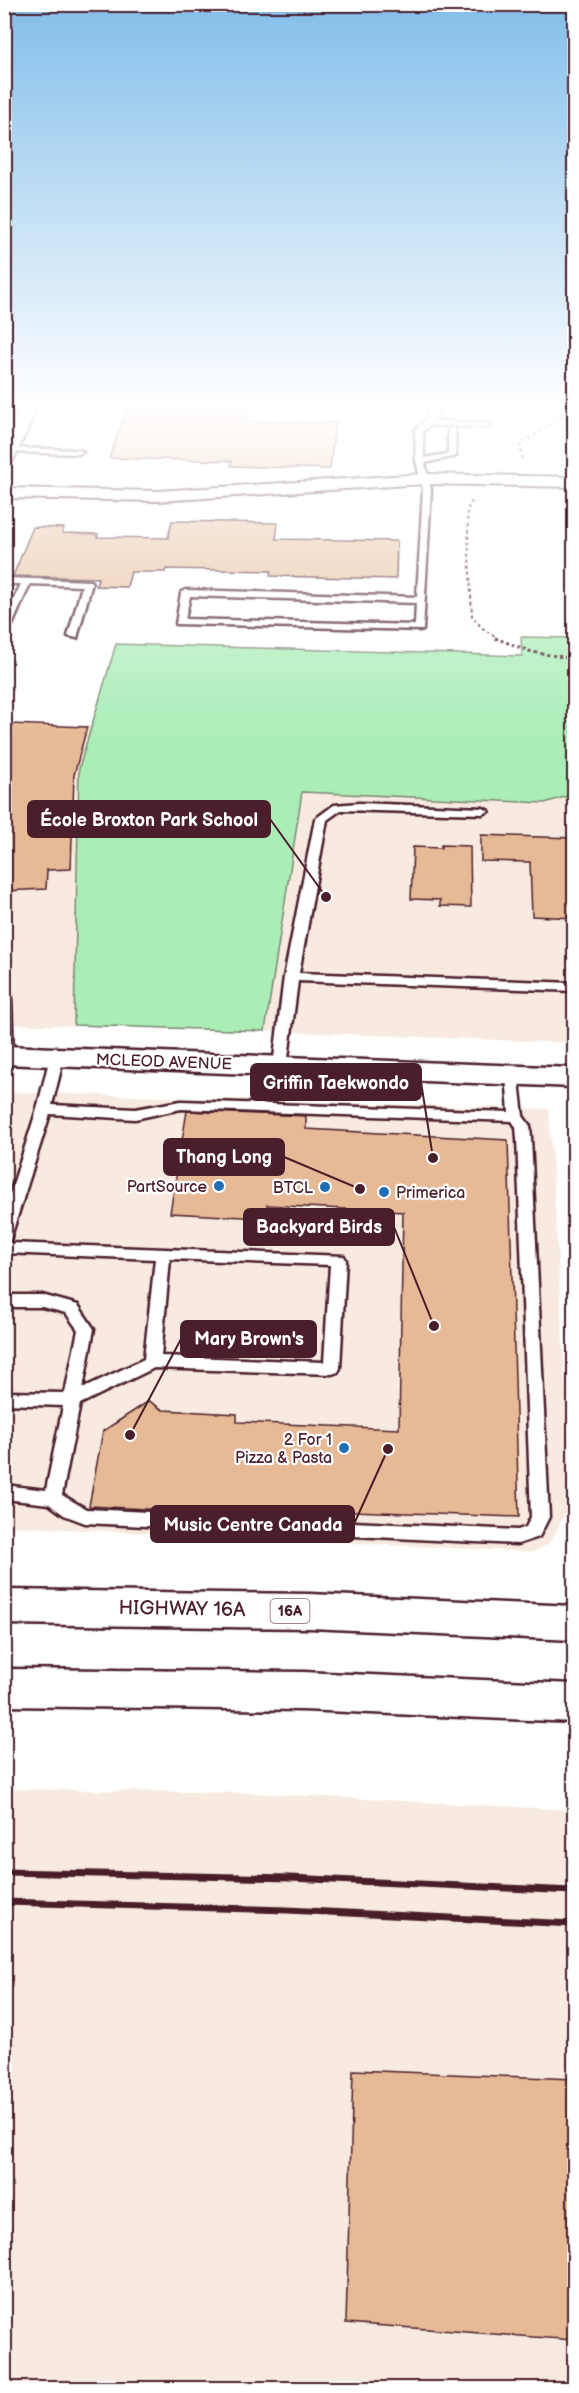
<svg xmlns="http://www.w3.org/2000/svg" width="579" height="2393" font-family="'Balsamiq Sans',sans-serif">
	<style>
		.built { fill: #f8eae0 }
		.green { fill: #abedb7; stroke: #7a8671; stroke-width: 1.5 }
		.building { fill: #e6ba96; stroke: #4a1f2b; stroke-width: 1.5 }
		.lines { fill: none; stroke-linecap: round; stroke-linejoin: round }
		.lane-casing { stroke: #4a1f2b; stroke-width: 5 }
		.street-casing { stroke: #4a1f2b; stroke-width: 4 }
		.secondary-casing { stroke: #4a1f2b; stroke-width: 5 }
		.primary-casing { stroke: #4a1f2b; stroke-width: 5 }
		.path-far1 { stroke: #4a1f2b; stroke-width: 2; stroke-dasharray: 3 3; stroke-linecap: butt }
		.path { stroke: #4a1f2b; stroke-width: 3; stroke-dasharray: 3 3; stroke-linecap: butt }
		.lane { fill: #fff; fill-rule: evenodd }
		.street { fill: #fff; fill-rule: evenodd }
		.secondary { fill: #fff; fill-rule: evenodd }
		.primary { fill: #fff; fill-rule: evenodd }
		.rail { stroke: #4a1f2b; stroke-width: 7 }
		.poi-dot { fill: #1f6fb2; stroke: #fff; stroke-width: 2 }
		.labels { text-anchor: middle; stroke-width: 4.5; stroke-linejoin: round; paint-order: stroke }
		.shield { fill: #fff; stroke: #80626b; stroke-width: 1.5 }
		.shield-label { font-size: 15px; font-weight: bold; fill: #4a1f2b }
		.street-label { font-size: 16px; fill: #4a1f2b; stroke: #fff }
		.poi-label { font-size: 16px; fill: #4a1f2b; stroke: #fff; text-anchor: end }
		.near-street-label { font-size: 20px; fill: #4a1f2b; stroke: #fff }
		.leader { fill: none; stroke: #4a1f2b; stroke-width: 2 }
		.callout-dot { fill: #4a1f2b; stroke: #fff; stroke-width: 2 }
		.callout { fill: #4a1f2b; stroke: #4a1f2b; stroke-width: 2 }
		.callout-label { font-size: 18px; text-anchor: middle; font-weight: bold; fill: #fff }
	</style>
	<rect width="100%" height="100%" fill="#fff"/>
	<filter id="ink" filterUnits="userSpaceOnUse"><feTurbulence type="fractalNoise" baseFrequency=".0167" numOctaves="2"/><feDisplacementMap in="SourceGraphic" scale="12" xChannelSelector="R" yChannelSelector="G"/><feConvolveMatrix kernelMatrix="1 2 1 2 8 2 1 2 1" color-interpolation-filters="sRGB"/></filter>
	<g filter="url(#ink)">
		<!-- built -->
		<path class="built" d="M521,637l53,1v405l-309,-12 -260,-7v-300l87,2 24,-82 406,12z
			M4,1092l545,17 24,398 -12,12 -6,15 -8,11 -14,7 -528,-26z
			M5,1789l247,4 322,17v578h-569z"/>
		<!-- green -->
		<path class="green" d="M521,637l53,1v156l-29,9 -243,-11 -37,239 -191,-6 5,-257 37,-124 406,12z"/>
		<!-- building -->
		<path class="building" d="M129,404h119l-3,17 90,2 -5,46 -99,-3 1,-5 -123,-3z
			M172,521l106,2 -2,16 121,2 -1,38 -126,-3 1,-5 -105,-2 -1,3h-34l-4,15 -31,-1 2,-8 -85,-2 20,-49 31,1 -2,5 36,1 -1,3 71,1z
			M10,724l77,3 -13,48 -3,94 -24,1 -1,19 -42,2v-151z
			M481,835l93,3v80l-42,-2 -2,-54 -49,-1z
			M441,845l29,1 1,61 -31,-1v-6l-29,-1 2,-52 28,1z
			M187,1111l119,5v13l202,11 11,377 -222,-8 -2,8 -206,-11 14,-75 46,-30 14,9 74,4v8l162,7 4,-217 -136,-7 -3,13 -94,-5z
			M353,2070l221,9v261l-228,-17z"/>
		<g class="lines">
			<defs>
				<path id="lane" d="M429,404h8v11l-3,6 51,2 4,2 -4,2 -54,-2 -8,6 1,27 24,-4v-25l7,-2 1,29 -31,7 6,27 -8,140 -247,-6 5,-31 5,-3 231,7 6,-107 -7,-29 -1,-31c9,-9 14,-11 14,-26zM190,596l226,7 -1,22 -230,-6z
					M7,448l72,2 4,2 -4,2 -69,-2h-3z
					M4,578l86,3 2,2 -15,55 -9,-2 14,-50 -52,-2 -21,48 -5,3v-15l17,-36h-17z
					M359,803l124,5 6,3 -6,3 -142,-4 -14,10 -28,153 275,10v8l-276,-10 -11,85 -7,4 -5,-1 -2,-3 11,-89 31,-158 19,-14z
					M4,990l7,4 2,61 -7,4z
					M57,1053l7,4 -12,48 83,4 46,-8 328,11 -3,-37 2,-3h10l5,44 7,10 1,12 18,379 -10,20 -21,7 -433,-21 -21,-8 -15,-11 -45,-5v-14l42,5 17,-84 -59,-2v-12l61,1 13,-63 -12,-17 -24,-6h-38v-12h38l36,10 16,24 -11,59 61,-29 11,-100 -151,-6v-40l33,-104 13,-52zM181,1109l331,12 4,6 1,11 14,379 -5,10 -8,3 -432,-21 -24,-14 18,-91 74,-36 178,6 6,-2 2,-4 6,-108 -2,-4 -335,-13 41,-129 85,5zM170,1259l160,6 -6,97 -163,-6z"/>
				<path id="street" d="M424,474l150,3v10l-150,-3 -266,17 -154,-3v-10l154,3z"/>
				<path id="secondary" d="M22,404h17l-26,56 -2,4 -7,1v-25z
					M4,1046l570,22v19l-570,-23z"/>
				<path id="primary" d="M4,1590l306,4 264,12v34l-264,-12 -306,-4z
					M4,1669l299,3 271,12v38l-271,-12 -299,-4z"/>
			</defs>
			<!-- lane casing -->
			<use href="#lane" class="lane-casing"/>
			<!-- street casing -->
			<use href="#street" class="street-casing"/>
			<!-- secondary casing -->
			<use href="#secondary" class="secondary-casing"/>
			<!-- primary casing -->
			<use href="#primary" class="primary-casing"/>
			<!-- path-far1 -->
			<path class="path-far1" d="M522,459l-1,-15 43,-28 10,-3
				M472,501l-5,9 5,106 9,11 17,12"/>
			<!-- path -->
			<path class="path" d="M495,638l37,14 42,7"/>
			<!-- lane -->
			<use href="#lane" class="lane"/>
			<!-- street -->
			<use href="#street" class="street"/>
			<!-- secondary -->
			<use href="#secondary" class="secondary"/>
			<!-- primary -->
			<use href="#primary" class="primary"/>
			<!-- rail -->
			<path class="rail" d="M4,1872l286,6 284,13
				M4,1902l283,8 287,14"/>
		</g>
	</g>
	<!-- sky -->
	<linearGradient id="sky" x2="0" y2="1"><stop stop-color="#83beea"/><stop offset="0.55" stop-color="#fff"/><stop offset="1" stop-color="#fff" stop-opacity="0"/></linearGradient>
	<rect width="579" height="739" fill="url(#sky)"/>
	<!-- markers -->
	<g class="poi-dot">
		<circle cx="219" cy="1186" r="6"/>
		<circle cx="325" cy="1187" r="6"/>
		<circle cx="384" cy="1192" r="6"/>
		<circle cx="344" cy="1448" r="6"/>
	</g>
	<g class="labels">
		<!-- shield labels -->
		<rect class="shield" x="270.5" y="1599" width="39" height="24" rx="4.5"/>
		<g class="shield-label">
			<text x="290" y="1616">16A</text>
		</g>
		<!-- street labels -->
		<g class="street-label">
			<text transform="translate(164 1061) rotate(2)" y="6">MCLEOD AVENUE</text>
		</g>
		<!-- poi labels -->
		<g class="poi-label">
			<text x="207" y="1192">PartSource</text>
			<text x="313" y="1193">BTCL</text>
			<text x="396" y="1198" text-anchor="start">Primerica</text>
			<text x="332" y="1445">2 For 1<tspan x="332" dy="18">Pizza &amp; Pasta</tspan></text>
		</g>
		<!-- near-street labels -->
		<g class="near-street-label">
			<text transform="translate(182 1608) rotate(1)" y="7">HIGHWAY 16A</text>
		</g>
	</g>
	<!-- callouts -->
	<path class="leader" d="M326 897L270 819M433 1158L421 1082M360 1189L284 1157M434 1326L394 1227M130 1435L181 1339M388 1449L354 1524"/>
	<g class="callout-dot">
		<circle cx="326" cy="897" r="6"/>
		<circle cx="433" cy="1158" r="6"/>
		<circle cx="360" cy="1189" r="6"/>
		<circle cx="434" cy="1326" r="6"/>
		<circle cx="130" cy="1435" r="6"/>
		<circle cx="388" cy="1449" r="6"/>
	</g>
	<g class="callout">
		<rect x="28" y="801" width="242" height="36" rx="6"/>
		<rect x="251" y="1064" width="170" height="36" rx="6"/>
		<rect x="164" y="1139" width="120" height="36" rx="6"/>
		<rect x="244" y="1209" width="150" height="36" rx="6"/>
		<rect x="181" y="1321" width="135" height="36" rx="6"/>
		<rect x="151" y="1506" width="203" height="36" rx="6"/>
	</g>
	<g class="callout-label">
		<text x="149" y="826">École Broxton Park School</text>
		<text x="336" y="1089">Griffin Taekwondo</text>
		<text x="224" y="1163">Thang Long</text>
		<text x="319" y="1233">Backyard Birds</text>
		<text x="249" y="1345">Mary Brown's</text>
		<text x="253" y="1531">Music Centre Canada</text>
	</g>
	<!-- margin -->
	<rect width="579" height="2393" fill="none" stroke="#fff" stroke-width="24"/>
	<rect x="12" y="12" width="555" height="2369" fill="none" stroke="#4a1f2b" stroke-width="2" filter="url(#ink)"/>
</svg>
